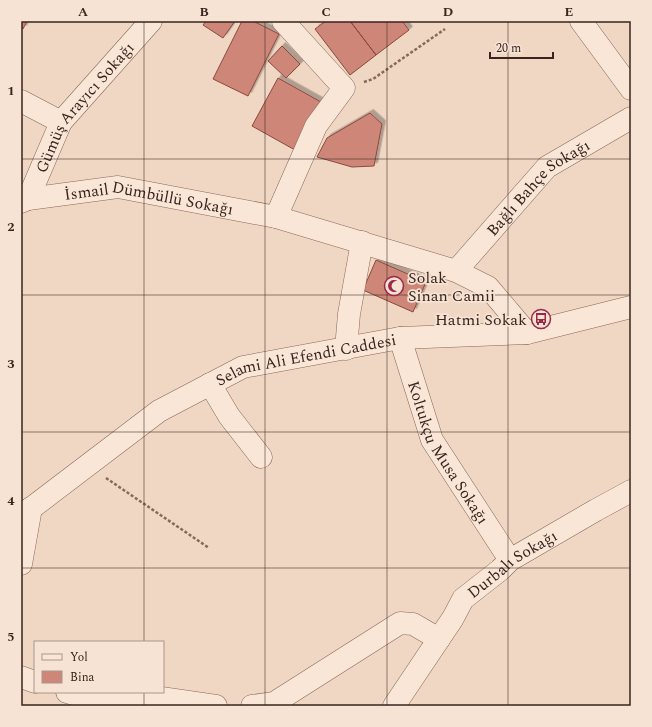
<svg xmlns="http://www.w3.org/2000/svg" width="652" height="727" font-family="Spectral,serif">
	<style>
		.building { fill: #ce8678; stroke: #8a493e; filter: url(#shadow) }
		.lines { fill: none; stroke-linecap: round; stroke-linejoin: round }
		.minor-casing { stroke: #8a6759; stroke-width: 23 }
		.path { stroke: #8a6759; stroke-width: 2.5; stroke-dasharray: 3 2; stroke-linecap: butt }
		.minor { stroke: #fae6d7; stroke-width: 22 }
		.grid { fill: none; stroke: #39241e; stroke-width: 1; stroke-opacity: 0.55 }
		.labels { text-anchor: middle; stroke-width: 3.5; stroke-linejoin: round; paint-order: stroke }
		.street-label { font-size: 16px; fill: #39241e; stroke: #f6e3d3 }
		.poi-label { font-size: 16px; fill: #39241e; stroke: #f6e3d3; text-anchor: start }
		.neatline { fill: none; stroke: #39241e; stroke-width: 1.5 }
		.grid-label { font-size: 13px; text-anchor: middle; font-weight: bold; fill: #39241e }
	</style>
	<defs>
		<filter id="shadow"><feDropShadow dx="3.5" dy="-3.5" stdDeviation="0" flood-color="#0004"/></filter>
	</defs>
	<rect width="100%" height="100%" fill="#efd7c3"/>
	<!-- building -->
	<path class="building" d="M21,21h6l-4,8 -2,-1z
		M206,21h29l-12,17 -20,-13z
		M242,21h11l26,13 -31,62 -35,-17z
		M326,21h24l26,34 -26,20 -35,-46z
		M350,21h52l7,9 -33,25z
		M282,46l18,18 -14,14 -18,-17z
		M278,78l43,24 -26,48 -43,-24z
		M370,113l12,11 -8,42 -22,1 -35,-10 10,-19z
		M376,260l50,22 -13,30 -50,-22z"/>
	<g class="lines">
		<defs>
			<g id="minor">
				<path d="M581,21l50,68"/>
				<path d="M21,101l40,21"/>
				<path id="s1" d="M28,199l33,-77 90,-101"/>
				<path id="s2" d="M21,202l7,-3 90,-12 158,30 180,54 32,16 39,46"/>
				<path d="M276,217l40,-91 28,-38 -61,-67"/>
				<path id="s3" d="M456,271l91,-104 84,-49"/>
				<path id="s4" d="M400,338l32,102 78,120"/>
				<path d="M346,349l3,-35 13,-72"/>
				<path d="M210,384l19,32 32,41"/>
				<path id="s5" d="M21,516l138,-105 84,-44 157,-29 127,-5 104,-26"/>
				<path d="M21,564l10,-56"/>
				<path d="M21,677l14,5"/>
				<path d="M67,692l10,3 84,3 55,8"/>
				<path d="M252,706l22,-3 126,-80 13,1 26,15"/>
				<path id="s6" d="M394,706l59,-88 10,-19 37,-29 10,-10 86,-50 35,-19"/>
			</g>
		</defs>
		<!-- minor casing -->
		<use href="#minor" class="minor-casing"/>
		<!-- path -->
		<path class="path" d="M364,82l9,-3 72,-50
			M106,478l103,70"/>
		<!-- minor -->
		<use href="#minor" class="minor"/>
	</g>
	<!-- grid -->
	<path class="grid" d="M144,21v621M265,21v685M387,21v685M508,21v685M21,159h610M21,295h610M21,432h610M21,568h610M144,692v14"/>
	<!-- icons -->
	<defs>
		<symbol id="mosque-ring" viewBox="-11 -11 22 22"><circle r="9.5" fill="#f6e3d3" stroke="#9b2845" stroke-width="1.5"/><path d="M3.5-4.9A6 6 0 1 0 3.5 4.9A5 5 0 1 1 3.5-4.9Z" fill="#9b2845"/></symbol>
		<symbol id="bus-ring" viewBox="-11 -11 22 22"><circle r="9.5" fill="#f6e3d3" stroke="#9b2845" stroke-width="1.5"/><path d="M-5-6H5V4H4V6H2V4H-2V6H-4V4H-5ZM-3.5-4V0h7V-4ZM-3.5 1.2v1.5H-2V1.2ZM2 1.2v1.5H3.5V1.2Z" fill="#9b2845"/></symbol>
	</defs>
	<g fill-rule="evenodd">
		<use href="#mosque-ring" x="383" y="275" width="22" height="22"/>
		<use href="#bus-ring" x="530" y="308" width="22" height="22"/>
	</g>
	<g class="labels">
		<!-- street labels -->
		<g class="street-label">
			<text dy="6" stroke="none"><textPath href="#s1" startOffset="109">Gümüş Arayıcı Sokağı</textPath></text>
			<text dy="6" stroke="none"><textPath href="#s3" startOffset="118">Bağlı Bahçe Sokağı</textPath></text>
			<text dy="6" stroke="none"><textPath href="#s2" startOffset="130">İsmail Dümbüllü Sokağı</textPath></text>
			<text dy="6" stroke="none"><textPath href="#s5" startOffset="331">Selami Ali Efendi Caddesi</textPath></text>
			<text dy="6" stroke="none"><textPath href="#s4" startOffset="125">Koltukçu Musa Sokağı</textPath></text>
			<text dy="6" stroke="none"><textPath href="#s6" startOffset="188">Durbalı Sokağı</textPath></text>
		</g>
		<!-- poi labels -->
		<g class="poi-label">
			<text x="408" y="283">Solak<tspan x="408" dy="18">Sinan Camii</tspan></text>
			<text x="527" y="325" text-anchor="end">Hatmi Sokak</text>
		</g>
	</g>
	<!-- border -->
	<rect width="652" height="727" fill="none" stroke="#f6e3d3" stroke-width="44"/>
	<!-- legend -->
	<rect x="34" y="641" width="130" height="52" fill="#f6e3d3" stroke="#aa978b"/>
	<rect x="42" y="654" width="20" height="6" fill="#fae6d7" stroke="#aa978b"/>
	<text x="70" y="661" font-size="12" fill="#39241e">Yol</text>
	<rect x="42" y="671" width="20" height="12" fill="#ce8678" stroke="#aa978b"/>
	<text x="70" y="681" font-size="12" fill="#39241e">Bina</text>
	<!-- scale -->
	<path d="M490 52v6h63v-6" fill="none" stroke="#39241e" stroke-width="2"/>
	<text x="496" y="52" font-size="12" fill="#39241e" stroke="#f6e3d3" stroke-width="3" paint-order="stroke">20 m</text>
	<rect x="22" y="22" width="608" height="683" class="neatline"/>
	<g class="grid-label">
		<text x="83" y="16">A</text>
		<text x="204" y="16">B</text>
		<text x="326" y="16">C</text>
		<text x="448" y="16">D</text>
		<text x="569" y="16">E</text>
		<text x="11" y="95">1</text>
		<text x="11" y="231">2</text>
		<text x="11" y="368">3</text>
		<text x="11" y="505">4</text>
		<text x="11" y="641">5</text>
	</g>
</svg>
